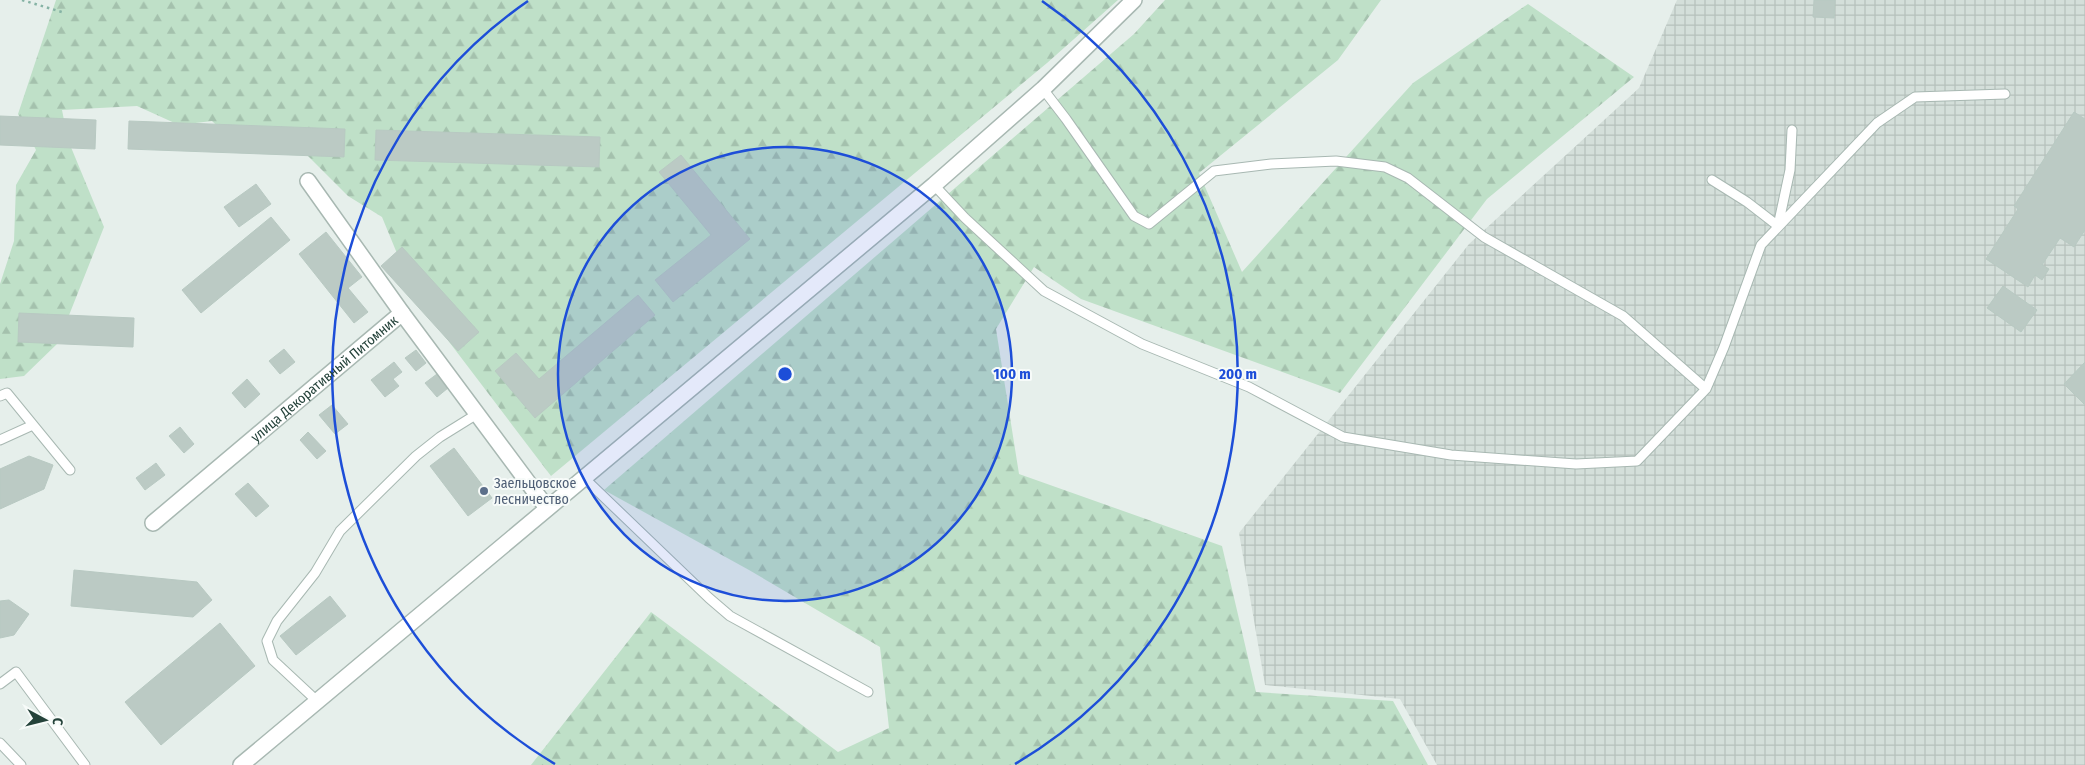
<svg xmlns="http://www.w3.org/2000/svg" width="2085" height="765" font-family="'Fira Sans Condensed',sans-serif">
	<style>
		.industrial { fill: url(#industrial-grid) }
		.forest { fill: url(#forest-firs) }
		.building { fill: #bbcac4; stroke: #b8c9c2 }
		.lines { fill: none; stroke-linecap: round; stroke-linejoin: round }
		.service-casing { stroke: #a8b8b2; stroke-width: 11 }
		.minor-casing { stroke: #a8b8b2; stroke-width: 18 }
		.path { stroke: #86b3a5; stroke-width: 2.5; stroke-dasharray: 2.5 4; stroke-linecap: butt }
		.service { stroke: #fff; stroke-width: 9 }
		.minor { stroke: #fff; stroke-width: 15 }
		.ring { fill: none; stroke: #1d4ed8; stroke-width: 2.5 }
		.service-dot { fill: #5c6f8a; stroke: #f7fbf9; stroke-width: 2 }
		.labels { text-anchor: middle; stroke-width: 4; stroke-linejoin: round; paint-order: stroke }
		.street-label { font-size: 14px; fill: #24423a; stroke: #f7fbf9 }
		.service-label { font-size: 14px; fill: #4e5e75; stroke: #f7fbf9; text-anchor: start }
		.centre { fill: #1d4ed8; stroke: #f7fbf9; stroke-width: 2.5 }
		.ring-label { font-size: 15px; text-anchor: middle; font-weight: bold; fill: #1d4ed8; stroke: #f7fbf9; stroke-width: 4; stroke-linejoin: round; paint-order: stroke }
	</style>
	<defs>
		<pattern id="industrial-grid" width="8" height="8" patternUnits="userSpaceOnUse" patternTransform="scale(1.25)"><rect width="8" height="8" fill="#d4dfda"/><path d="M0 4h8M4 0v8" fill="none" stroke="#b6c1bc"/></pattern>
		<pattern id="forest-firs" width="22" height="20" patternUnits="userSpaceOnUse" patternTransform="scale(1.25)"><rect width="22" height="20" fill="#bfe0c8"/><path d="M5 1l3.5 6h-7zM16 11l3.5 6h-7z" fill="#a4c1ad"/></pattern>
	</defs>
	<rect width="100%" height="100%" fill="#e6efeb"/>
	<!-- industrial -->
	<path class="industrial" d="M1677,0h408v765h-648l-37,-66 -135,-14 -26,-152 230,-289 170,-156z"/>
	<!-- forest -->
	<path class="forest" d="M56,0h1062l-71,63 -496,413 -136,-179 -33,-80 -34,-21 -60,-60 -46,14 -30,-29 -33,4 -42,-19 -75,4 6,30 36,87 -46,116 -34,33 -24,3v-95l14,-43 2,-56 20,-35 -18,-36z
		M1165,0h216l-43,60 -139,113 43,99 171,-189 115,-79 106,73 -147,122 -147,194 -259,-94 -47,-32 -38,62 23,145 203,72 34,146 137,9 35,64h-897l120,-153 187,140 51,-24 -9,-81 -131,-77 -145,-80 530,-456z"/>
	<!-- building -->
	<path class="building" d="M1814,0h21l-1,18 -21,-1z
		M2074,112l11,7v111l-11,17 -14,-9 -18,27 7,4 -7,11 -7,-5 -7,12 -42,-28 32,-50 -4,-3z
		M0,116l96,4 -1,29 -95,-4z
		M129,121l216,8 -1,28 -216,-8z
		M376,130l224,7 -1,30 -224,-7z
		M681,155l69,84 -77,63 -18,-22 56,-45 -52,-63z
		M256,184l15,20 -32,23 -15,-20z
		M271,217l19,23 -89,73 -19,-23z
		M326,232l36,45 -14,11 20,24 -14,11 -55,-69z
		M402,247l77,85 -21,19 -77,-85z
		M2003,286l34,24 -16,22 -34,-24z
		M638,295l17,20 -120,103 -40,-47 21,-18 23,26z
		M19,313l115,5 -1,29 -115,-5z
		M284,349l11,13 -15,12 -11,-13z
		M416,350l10,13 -10,8 -11,-13z
		M394,362l8,10 -9,7 6,7 -14,11 -14,-17z
		M2085,362v43l-21,-21z
		M437,374l11,14 -11,9 -12,-14z
		M247,379l13,15 -15,14 -13,-15z
		M332,405l16,19 -13,10 -16,-19z
		M180,427l14,17 -10,9 -15,-17z
		M308,432l18,19 -9,8 -17,-19z
		M454,448l38,50 -24,18 -38,-50z
		M29,456l24,9 -9,24 -44,20v-40z
		M156,463l9,12 -20,15 -9,-12z
		M248,483l21,23 -13,11 -21,-23z
		M74,570l123,12 15,18 -19,17 -122,-11z
		M330,596l16,20 -50,39 -16,-19z
		M9,600l20,14 -15,21 -14,3v-37z
		M220,623l35,43 -94,79 -36,-43z"/>
	<g class="lines">
		<defs>
			<path id="service" d="M1043,89l23,30 68,97 15,8 65,-53 57,-7 65,-3 49,6 23,11 76,59 139,79 83,73
				M1712,180l35,22 31,24 12,-56 2,-40
				M934,185l31,33 79,73 98,53 107,43 94,50 108,18 125,9 61,-3 69,-72 18,-42 37,-102 116,-122 38,-26 90,-3
				M0,396l7,-3 63,77
				M0,440l33,-15
				M583,477l126,121 21,18 138,76
				M0,684l16,-12 69,93
				M317,701l-44,-41 -6,-19 10,-20 38,-48 25,-42 76,-75 24,-19 37,-23
				M0,743l21,22"/>
			<g id="minor">
				<path d="M308,181l94,132 145,195"/>
				<path id="s1" d="M153,523l249,-210"/>
				<path d="M241,765l693,-580 109,-96 91,-89"/>
			</g>
		</defs>
		<!-- service casing -->
		<use href="#service" class="service-casing"/>
		<!-- minor casing -->
		<use href="#minor" class="minor-casing"/>
		<!-- path -->
		<path class="path" d="M22,0l43,13"/>
		<!-- service -->
		<use href="#service" class="service"/>
		<!-- minor -->
		<use href="#minor" class="minor"/>
	</g>
	<!-- distance rings -->
	<circle cx="785" cy="374" r="227" fill="#1d4ed8" fill-opacity=".12"/>
	<g class="ring">
		<circle cx="785" cy="374" r="227"/>
		<path d="M555 764A453 453 0 0 1 528 1M1042 1A453 453 0 0 1 1015 764"/>
	</g>
	<!-- markers -->
	<circle class="service-dot" cx="484" cy="491" r="5"/>
	<g class="labels">
		<!-- street labels -->
		<g class="street-label">
			<text dy="5" stroke="none"><textPath href="#s1" startOffset="224">улица Декоративный Питомник</textPath></text>
		</g>
		<!-- service labels -->
		<g class="service-label">
			<text x="494" y="488">Заельцовское<tspan x="494" dy="16">лесничество</tspan></text>
		</g>
	</g>
	<circle cx="785" cy="374" r="8" class="centre"/>
	<g class="ring-label">
		<text x="1012" y="379">100 m</text>
		<text x="1238" y="379">200 m</text>
	</g>
	<!-- north arrow -->
	<g transform="translate(45 720) rotate(97)" stroke="#f7fbf9" stroke-width="4" paint-order="stroke">
	<path d="M0-4L9 19L0 12L-9 19Z" fill="#24423a"/>
	<text y="-8" font-size="14" font-weight="bold" text-anchor="middle" fill="#24423a">С</text>
	</g>
</svg>
